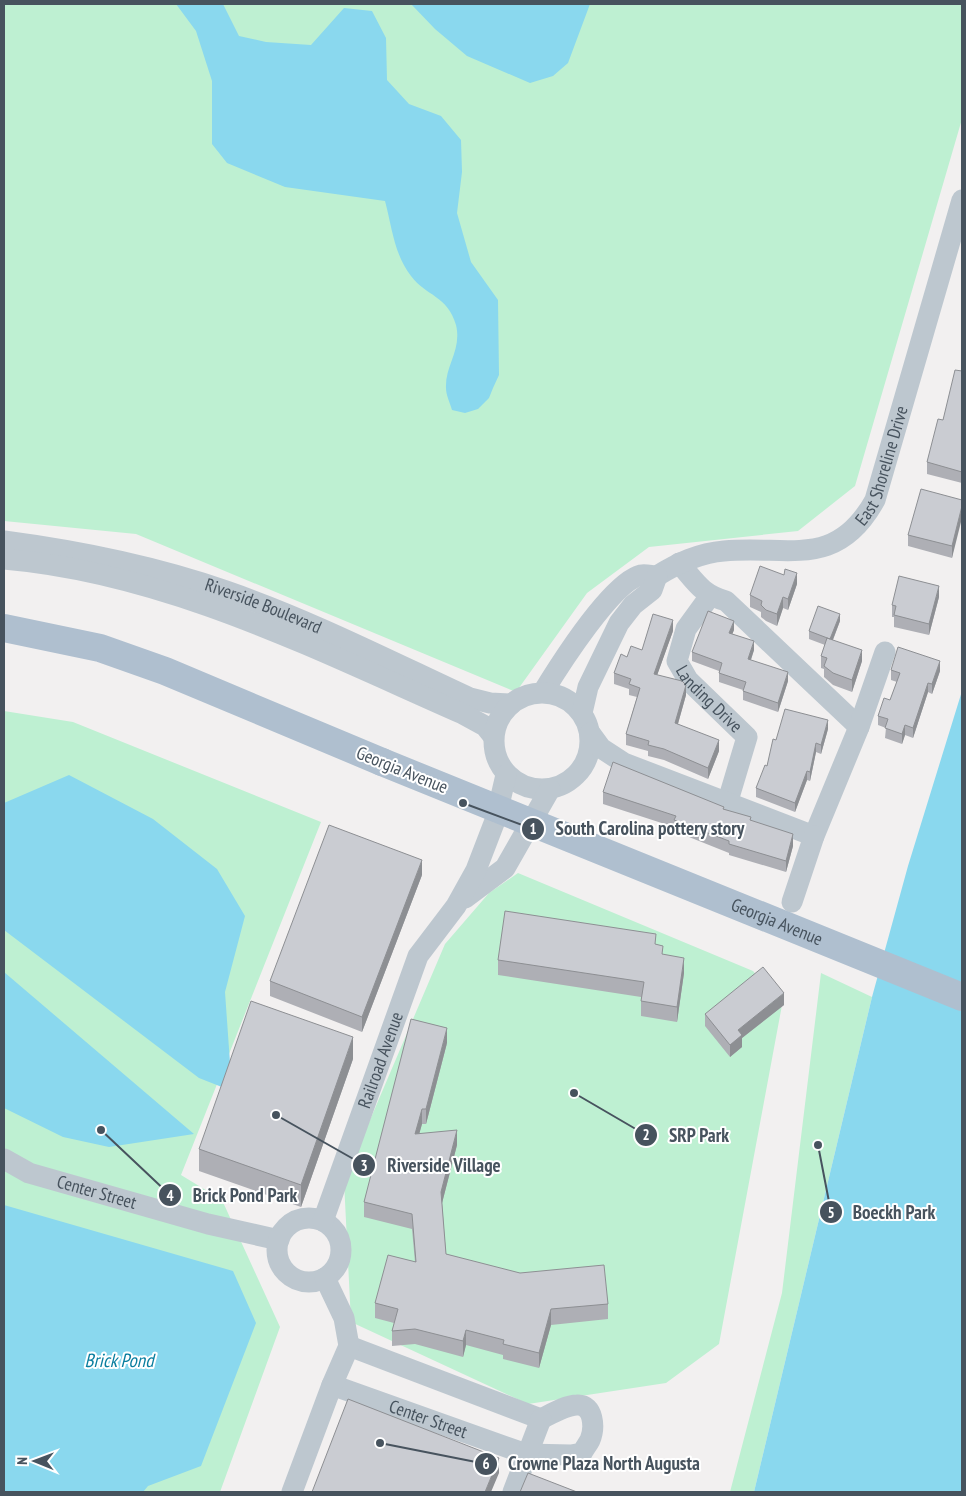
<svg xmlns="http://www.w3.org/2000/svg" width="966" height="1496" font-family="'PT Sans Narrow',sans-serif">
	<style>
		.green { fill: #bef0d2 }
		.water { fill: #8ad8ee }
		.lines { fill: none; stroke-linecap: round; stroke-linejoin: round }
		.minor { stroke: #bdc7cf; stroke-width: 21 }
		.major { stroke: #afbfcf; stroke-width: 28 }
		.major-bridge { stroke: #afbfcf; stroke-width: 28 }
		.wall { fill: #aeafb5 }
		.shaded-wall { fill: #8d8f93 }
		.building { fill: #caccd2; stroke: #8d8f93 }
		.labels { text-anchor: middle; stroke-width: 4; stroke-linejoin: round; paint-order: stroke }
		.street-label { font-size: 18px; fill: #47535e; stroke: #fff }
		.water-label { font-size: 19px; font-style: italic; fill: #0a7e9f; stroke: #fff }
		.leader { fill: none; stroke: #47535e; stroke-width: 2 }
		.callout-dot { fill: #47535e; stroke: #fff; stroke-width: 2 }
		.mark-label { font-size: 15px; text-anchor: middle; font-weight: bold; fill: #fff }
		.callout-label { font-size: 19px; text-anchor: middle; font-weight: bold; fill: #47535e; stroke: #fff; stroke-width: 4; stroke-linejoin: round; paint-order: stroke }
	</style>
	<rect width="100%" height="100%" fill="#f2f0f0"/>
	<!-- green -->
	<path class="green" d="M4,4h958v115l-107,367 -57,45 -149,16 -62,46 -71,99 -380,-158 -132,-13z
		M4,711l69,11 248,100 -140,353 41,25 58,127 -60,165h-216z
		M518,873l235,98 29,34 -63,339 -53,39 -138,21 -177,-82 -7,-141 101,-237 44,-51z
		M821,973l51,24 -118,495h-24l52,-199z"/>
	<!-- water -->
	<path class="water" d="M176,4h47l16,32 27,6 45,3 33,-37 28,3 14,27 1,42 22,24 32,12 20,24 1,32 -5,41 14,49 27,38 1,75 -6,13 -4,10 -11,11 -13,4 -13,-3c-2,-7 -6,-15 -6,-22 -1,-23 16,-38 10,-63 -8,-29 -30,-29 -45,-49 -17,-22 -19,-49 -26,-75l-100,-14 -58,-24 -15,-19v-63l-16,-50z
		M411,4h179l-22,59 -15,13 -23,7 -63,-27 -32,-27z
		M962,691v801h-208l118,-495 36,-131z
		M69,775l84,44 64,50 28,47 -20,76 7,99 -33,-13 -195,-148v-127z
		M4,972l190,162 -85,13 -46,-10 -59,-29z
		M4,1205l229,66 23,52 -55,143 -53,20 -5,6h-139z"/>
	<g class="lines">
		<!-- minor -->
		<g class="minor">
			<path id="s1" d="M4,541c76,10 150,25 222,50 84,29 164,70 244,107l20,5 21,1"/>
			<path d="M4,559c163,14 311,90 459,155l22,12 8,10"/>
			<path d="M679,563c17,19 22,31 47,38l133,126"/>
			<path id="s2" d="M657,576c21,-13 42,-23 67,-25 65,-6 112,19 151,-51l87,-300"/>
			<path id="s3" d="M710,596l-24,33 -9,32 11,19 59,57 -20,67"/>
			<path d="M543,692c16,-26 69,-110 98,-117 5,-1 11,1 16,1"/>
			<circle cx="542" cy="741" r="48"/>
			<path d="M582,713l6,-26 31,-64 14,-18 19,-15 5,-14"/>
			<path d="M590,733l11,15 23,15 190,73 45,-109 26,-75"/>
			<path d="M465,898l40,-30 45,-79"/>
			<path d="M792,902l22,-66"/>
			<path id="s4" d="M4,1159l25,14 179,51 71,16"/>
			<circle cx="309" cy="1250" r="32"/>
			<path id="s5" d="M323,1221l95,-265 38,-50 20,-36 20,-52 10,-43"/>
			<path d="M349,1346l192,73"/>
			<path id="s6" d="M332,1385l194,69 45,1 11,-2c2,-4 6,-9 8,-13 5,-12 4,-36 -13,-35 -11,0 -26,9 -36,14"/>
			<path d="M292,1492l40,-107 17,-39 -5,-28 -19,-40"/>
			<path d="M513,1492l28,-73"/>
		</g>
		<!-- major -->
		<path class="major" d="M4,628l96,20 65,23 217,91"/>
		<!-- major-bridge -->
		<path class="major-bridge" id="s7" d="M382,762l580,235"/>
	</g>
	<!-- wall -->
	<path class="wall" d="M962,371v112l-35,-9v-12z
		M962,500l-10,58 -44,-12v-11z
		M797,584l-9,26 -5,-2 -6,18 -11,-5 -5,-4v-5l-11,-5v-12z
		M939,597l-10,38 -35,-8v-10h-2v-12z
		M840,621l-7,19 29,21 -10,31 -19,-7 -9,-8v-8l-3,-1v-12l4,-11 -16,-6v-8z
		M734,630l-2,4 22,16 -3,10 37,21 -10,31 -35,-12v-10l-24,-8v-11l-27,-10v-9z
		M673,631l-16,44 29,20 -8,29 41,27 -11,28 -44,-19 -16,-4v-5l-22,-6v-11l11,-37 -8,-2v-6l-15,-5v-11l13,-16 15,-7z
		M891,670l49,1 -8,23 -4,-2 -15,46 -8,-3 -3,9 -17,-6 1,-10 -8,-3v-9l12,-16 7,-18 -6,-2z
		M828,729l-7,25 -5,-2 -6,29 -3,-1 -12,32 -39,-15v-9l11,-22 9,-26z
		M603,792l121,17 27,11 42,26 -7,26 -57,-17v-2l-55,-22v-4l-71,-23z
		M422,875l-60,157 -92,-36v-15z
		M656,945l7,10 21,18 -7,49 -36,-6v-19l-143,-22v-15z
		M784,1005l-42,33v9l-12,10 -25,-31v-12z
		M447,1043l-21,81h-4l-3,10 38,11 -15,58 4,51 162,50v15l-57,6 -12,43 -36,-9v-4l-37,-10 -3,12 -48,-13 -23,2v-15l2,-8 -19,-5v-15l40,-41 -3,-33 -48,-12v-15z
		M353,1059l-52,148 -102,-36v-22z"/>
	<!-- shaded-wall -->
	<path class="shaded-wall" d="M962,506v12l-10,40v-12z
		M797,573v11l-9,26v-11z
		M939,586v11l-10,38v-11z
		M783,597v11l-6,18v-12z
		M840,614v7l-10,26v-8z
		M673,620v11l-19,53v-10z
		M734,621v9l-5,12v-9z
		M754,641v9l-6,18v-9z
		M862,650v11l-10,31v-12z
		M940,661v10l-8,23v-10z
		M788,672v9l-10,31v-9z
		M928,683v9l-15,46v-10z
		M686,685v10l-11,39v-11z
		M828,720v9l-7,25v-9z
		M905,725v10l-3,9v-10z
		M719,740v11l-11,28v-11z
		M816,743v9l-6,29v-9z
		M807,771v9l-12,32v-9z
		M793,834v12l-7,26v-11z
		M422,860v15l-60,157v-15z
		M684,958v15l-7,49v-15z
		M784,993v12l-42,33v9l-12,10v-12l8,-15z
		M447,1028v15l-21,81v-15z
		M353,1037v22l-52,148v-22z
		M422,1109v15l-7,25v-15z
		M457,1130v15l-16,62v-15z
		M551,1309v16l-12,43v-15z
		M466,1330v15l-3,12v-16z
		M499,1458v15l-8,19h-6z"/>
	<!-- building -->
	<path class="building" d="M955,370l7,1v101l-35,-10 11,-43 5,1z
		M921,489l41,11v6l-10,40 -44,-11z
		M760,566l24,9 1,-6 12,4 -9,26 -5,-2 -6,17 -11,-4 -5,-5 1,-4 -12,-6z
		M899,576l40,10 -10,38 -35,-9 2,-9 -4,-1z
		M818,606l22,8 -10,25 -21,-8z
		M708,611l26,10 -5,12 25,8 -6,18 40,13 -10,31 -35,-12 3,-9 -27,-9 3,-10 -30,-11z
		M653,614l20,6 -19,54 28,7 4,4 -11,38 44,17 -11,28 -44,-19 -16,-4 1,-4 -23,-7 14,-46 -11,-4 2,-5 -17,-6 7,-19 6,3 4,-11 11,4z
		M827,638l35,12 -10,30 -19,-7 -9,-7 3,-8 -6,-2z
		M898,647l42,14 -8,23 -4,-1 -15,45 -8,-3 -3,9 -17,-6 3,-9 -10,-3 6,-18 6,2 10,-27 -9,-3z
		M785,709l43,11 -7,25 -5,-2 -6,29 -3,-1 -12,32 -39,-15 9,-23 2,1 6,-27 3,1z
		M613,762l111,45 -1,2 28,8 -1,3 43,14 -7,27 -57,-17v-3l-55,-21 2,-4 -73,-24z
		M329,825l93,35 -60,157 -92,-36z
		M505,911l151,23 -1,10 8,2 -1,8 22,4 -7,49 -36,-6 3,-19 -146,-22z
		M763,967l21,26 -46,37 4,5 -12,10 -25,-31z
		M251,1001l102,36 -52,148 -102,-36z
		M411,1019l36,9 -21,81h-4l-7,25 42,-4 -16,62 5,62 74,19 84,-8 4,39 -57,5 -12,44 -36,-9 1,-4 -38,-10 -3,11 -48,-12 -23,2 6,-22 -23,-6 13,-48 28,7 -4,-48 -48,-12z
		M348,1399l151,59 -14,34h-173z
		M528,1473l49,19h-57z"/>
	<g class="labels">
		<!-- street labels -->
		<g class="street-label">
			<text dy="6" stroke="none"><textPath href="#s2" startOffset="278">East Shoreline Drive</textPath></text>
			<text dy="6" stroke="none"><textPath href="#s1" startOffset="268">Riverside Boulevard</textPath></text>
			<text dy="6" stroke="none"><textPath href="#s3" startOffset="124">Landing Drive</textPath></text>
			<text transform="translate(402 770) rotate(22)" y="6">Georgia Avenue</text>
			<text dy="6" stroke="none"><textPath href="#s7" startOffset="426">Georgia Avenue</textPath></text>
			<text dy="6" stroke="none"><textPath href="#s5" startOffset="171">Railroad Avenue</textPath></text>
			<text dy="6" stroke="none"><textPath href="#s4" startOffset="99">Center Street</textPath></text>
			<text dy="6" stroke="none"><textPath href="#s6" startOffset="102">Center Street</textPath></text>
		</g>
		<!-- water labels -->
		<g class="water-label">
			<text x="119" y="1367">Brick Pond</text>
		</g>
	</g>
	<!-- callouts -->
	<path class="leader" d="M463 803L533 829M574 1093L646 1135M276 1115L364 1165M101 1130L170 1195M818 1145L831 1212M380 1443L486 1464"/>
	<g class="callout-dot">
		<circle cx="463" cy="803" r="5"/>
		<circle cx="574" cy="1093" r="5"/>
		<circle cx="276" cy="1115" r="5"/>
		<circle cx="101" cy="1130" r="5"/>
		<circle cx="818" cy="1145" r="5"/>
		<circle cx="380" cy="1443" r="5"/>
		<circle cx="533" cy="829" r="12"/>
		<circle cx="646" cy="1135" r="12"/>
		<circle cx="364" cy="1165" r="12"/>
		<circle cx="170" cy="1195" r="12"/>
		<circle cx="831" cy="1212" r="12"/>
		<circle cx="486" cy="1464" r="12"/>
	</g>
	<g class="mark-label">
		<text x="533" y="834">1</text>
		<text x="646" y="1140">2</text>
		<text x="364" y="1171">3</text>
		<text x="170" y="1201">4</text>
		<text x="831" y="1218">5</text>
		<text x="486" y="1469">6</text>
	</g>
	<g class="callout-label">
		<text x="650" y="835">South Carolina pottery story</text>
		<text x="699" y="1142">SRP Park</text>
		<text x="444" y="1172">Riverside Village</text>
		<text x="245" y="1202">Brick Pond Park</text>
		<text x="894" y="1219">Boeckh Park</text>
		<text x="604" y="1470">Crowne Plaza North Augusta</text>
	</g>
	<!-- border -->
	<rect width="966" height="1496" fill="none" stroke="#47535e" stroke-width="10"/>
	<!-- north arrow -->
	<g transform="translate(35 1461) rotate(271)" stroke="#ffffff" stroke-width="4" paint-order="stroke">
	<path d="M0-4L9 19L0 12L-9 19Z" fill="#47535e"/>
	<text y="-8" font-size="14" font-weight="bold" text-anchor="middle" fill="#47535e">N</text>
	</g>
</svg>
